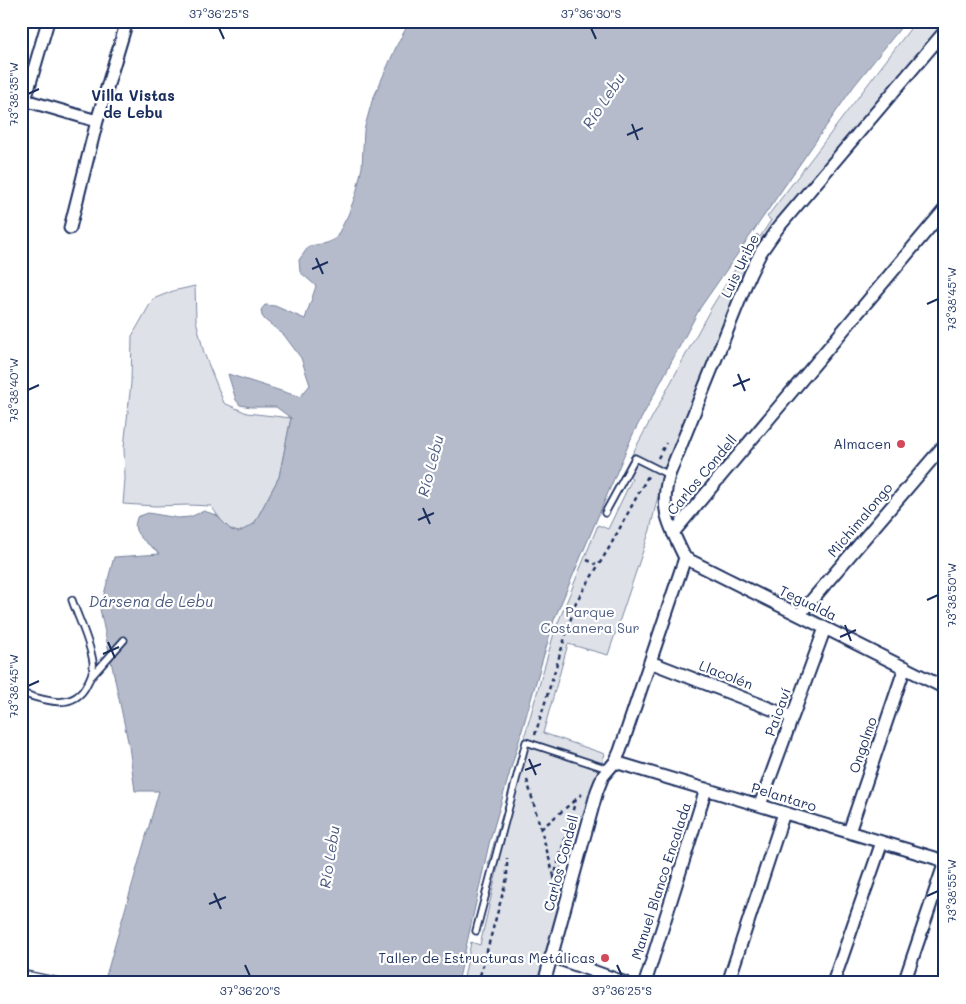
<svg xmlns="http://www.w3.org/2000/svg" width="966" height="1004" font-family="Mali,sans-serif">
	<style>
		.green { fill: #dee1e7; stroke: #7c88a2 }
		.water { fill: #b5bbca; stroke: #77839f }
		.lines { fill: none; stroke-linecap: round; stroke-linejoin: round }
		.service-casing { stroke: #1b2f5e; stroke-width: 9 }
		.pedestrian-casing { stroke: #1b2f5e; stroke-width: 12 }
		.minor-casing { stroke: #1b2f5e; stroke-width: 15 }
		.path { stroke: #1b2f5e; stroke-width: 2.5; stroke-dasharray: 4 4; stroke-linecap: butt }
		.service { stroke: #fff; stroke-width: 5.5 }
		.pedestrian { stroke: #fff; stroke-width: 9 }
		.minor { stroke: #fff; stroke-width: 11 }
		.ticks { fill: none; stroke: #1b2f5e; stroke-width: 2 }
		.poi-dot { fill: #d1495b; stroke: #fff; stroke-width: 2 }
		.labels { text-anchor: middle; stroke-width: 4.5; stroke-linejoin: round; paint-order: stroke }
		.street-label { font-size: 14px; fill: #1b2f5e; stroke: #fff }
		.poi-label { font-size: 14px; fill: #1b2f5e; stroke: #fff; text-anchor: end }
		.park-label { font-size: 14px; fill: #4c5c80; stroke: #fff }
		.neighbourhood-label { font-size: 15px; font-weight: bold; fill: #1b2f5e; stroke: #fff }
		.water-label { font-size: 15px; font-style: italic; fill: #49597e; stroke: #fff }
		.neatline { fill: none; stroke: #1b2f5e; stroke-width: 2 }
		.ticks-label { font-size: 12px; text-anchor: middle; fill: #1b2f5e }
	</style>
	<rect width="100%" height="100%" fill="#fff"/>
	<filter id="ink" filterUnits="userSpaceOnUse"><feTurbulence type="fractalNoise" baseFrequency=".02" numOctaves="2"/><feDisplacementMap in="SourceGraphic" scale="10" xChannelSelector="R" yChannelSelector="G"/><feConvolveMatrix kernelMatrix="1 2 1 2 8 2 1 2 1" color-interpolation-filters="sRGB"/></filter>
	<g filter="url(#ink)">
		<!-- green -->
		<path class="green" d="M916,21h29v1l-127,150 -51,64 -90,207 -20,57 -7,30 -42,125 -40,-11 -25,89 62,21 -21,60 -12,7 -14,58 6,12 -27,92h-74l8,-41 9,3 18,-78 -10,-3 67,-234 43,-105 10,4 24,-50 -10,-6 89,-165 46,-74 3,3 11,-17 -4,-3z
			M195,286l1,34 8,33 20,50 23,10 44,5 -12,59 -25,47 -15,9c-15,-5 -19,-15 -28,-27l-22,-1 -34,1 -32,-2 2,-25 -1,-32 7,-64 1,-47 21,-37 20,-8z"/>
		<!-- water -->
		<path class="water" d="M410,21h496l-52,65 -154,222 -67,126 -79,186 -65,224 -31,139h-354l55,-192h-24l-6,-45 -29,-137 14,-52 46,-3c-8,-8 -24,-16 -25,-28 0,-1 2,-8 2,-9l11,-4 30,5 12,-1 14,-6 12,4 15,15 8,2 15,-8 25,-47 12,-59 -15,-11h-25l-11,-2 -4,-5 -8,-26 72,23 10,-12 -9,-27 -17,-23 -19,-15 -3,-4 -1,-6 4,-5 10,1 30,13 11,-33 -16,-14 -1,-12 10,-14 18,-3 9,-5 12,-23 8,-21 6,-27 2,-37 8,-29 25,-56z"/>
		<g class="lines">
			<defs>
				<path id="service" d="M605,513l30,-55 34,17
					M92,676l32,-36
					M21,693c22,7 53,19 66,-9 4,-7 7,-14 6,-22 -3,-21 -14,-42 -21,-62
					M476,931l50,-189 82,27"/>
				<path id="pedestrian" d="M21,975l38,8"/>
				<path id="minor" d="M21,99l76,22
					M21,114l27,-93
					M70,228l27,-107 30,-100
					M673,533l272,-324
					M685,558l260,130
					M799,615l146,-171
					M650,662l142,55
					M615,762l330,99
					M760,805l65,-177
					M849,832l56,-165
					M551,956l75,27
					M544,983l53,-192 6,-15 12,-14 5,-11 65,-193c-15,-32 -26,-47 -16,-83l81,-201 11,-22 16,-23 168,-198
					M645,983l61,-194
					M728,983l56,-170
					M833,983l49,-141
					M904,983l41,-121"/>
			</defs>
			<!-- service casing -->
			<use href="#service" class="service-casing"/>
			<!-- pedestrian casing -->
			<use href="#pedestrian" class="pedestrian-casing"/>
			<!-- minor casing -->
			<use href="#minor" class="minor-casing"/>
			<!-- path -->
			<path class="path" d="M658,458l8,-15
				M587,560l9,4
				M535,735l41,-133 33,-54 39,-72
				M527,780l27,96
				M541,829l34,-29
				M557,887l-3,-10 22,-78 6,-5
				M478,983l29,-105v-20"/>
			<!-- service -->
			<use href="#service" class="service"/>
			<!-- pedestrian -->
			<use href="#pedestrian" class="pedestrian"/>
			<!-- minor -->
			<use href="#minor" class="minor"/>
		</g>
	</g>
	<!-- ticks -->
	<path class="ticks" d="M219,28l5,11M591,28l5,11M28,94l11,-5M632,124l6,16M627,135l16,-7M316,258l7,16M312,269l16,-7M927,304l11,-5M738,374l7,17M733,386l17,-7M28,390l11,-5M423,508l7,16M418,520l16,-7M927,600l11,-5M845,625l6,16M840,637l16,-7M108,642l7,16M103,654l16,-7M28,686l11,-5M529,759l7,16M525,770l16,-6M214,893l7,16M927,896l11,-5M209,904l17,-7M245,965l5,11M617,965l5,11"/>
	<!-- markers -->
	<g class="poi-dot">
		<circle cx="901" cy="444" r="5"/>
		<circle cx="605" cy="958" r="5"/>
	</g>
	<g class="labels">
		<!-- street labels -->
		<g class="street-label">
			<text transform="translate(740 266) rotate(-64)" y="5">Luis Uribe</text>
			<text transform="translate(702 475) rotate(-50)" y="5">Carlos Condell</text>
			<text transform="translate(860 520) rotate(-50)" y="5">Michimalongo</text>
			<text transform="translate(808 603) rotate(26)" y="5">Tegualda</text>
			<text transform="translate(726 675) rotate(21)" y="5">Llacolén</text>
			<text transform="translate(778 712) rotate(-70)" y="5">Paicaví</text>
			<text transform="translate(863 745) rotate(-71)" y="5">Ongolmo</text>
			<text transform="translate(784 797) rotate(17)" y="5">Pelantaro</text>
			<text transform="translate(561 863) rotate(-75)" y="5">Carlos Condell</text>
			<text transform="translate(661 881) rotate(-72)" y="5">Manuel Blanco Encalada</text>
		</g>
		<!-- poi labels -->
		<g class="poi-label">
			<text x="891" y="449">Almacen</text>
			<text x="595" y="963">Taller de Estructuras Metálicas</text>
		</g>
		<!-- park labels -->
		<g class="park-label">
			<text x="590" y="617">Parque<tspan x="590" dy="16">Costanera Sur</tspan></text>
		</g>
		<!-- neighbourhood labels -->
		<g class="neighbourhood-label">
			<text x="133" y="101">Villa Vistas<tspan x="133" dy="17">de Lebu</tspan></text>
		</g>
		<!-- water labels -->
		<g class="water-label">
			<text transform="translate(604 101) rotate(-56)" y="5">Río Lebu</text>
			<text transform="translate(431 466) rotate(-75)" y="5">Río Lebu</text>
			<text x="151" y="607">Dársena de Lebu</text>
			<text transform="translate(330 857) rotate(-81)" y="5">Río Lebu</text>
		</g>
	</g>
	<!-- margin -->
	<rect width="966" height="1004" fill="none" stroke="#fff" stroke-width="55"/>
	<rect x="28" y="28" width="910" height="948" class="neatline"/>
	<g class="ticks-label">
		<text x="219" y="18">37°36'25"S</text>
		<text x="591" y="18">37°36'30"S</text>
		<text transform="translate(14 94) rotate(-90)" y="4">73°38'35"W</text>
		<text transform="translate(952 299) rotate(-90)" y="4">73°38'45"W</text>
		<text transform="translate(14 390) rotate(-90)" y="4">73°38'40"W</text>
		<text transform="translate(952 595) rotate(-90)" y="4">73°38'50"W</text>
		<text transform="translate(14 686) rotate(-90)" y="4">73°38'45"W</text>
		<text transform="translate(952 891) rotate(-90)" y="4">73°38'55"W</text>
		<text x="250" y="995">37°36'20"S</text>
		<text x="622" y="995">37°36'25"S</text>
	</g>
</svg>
